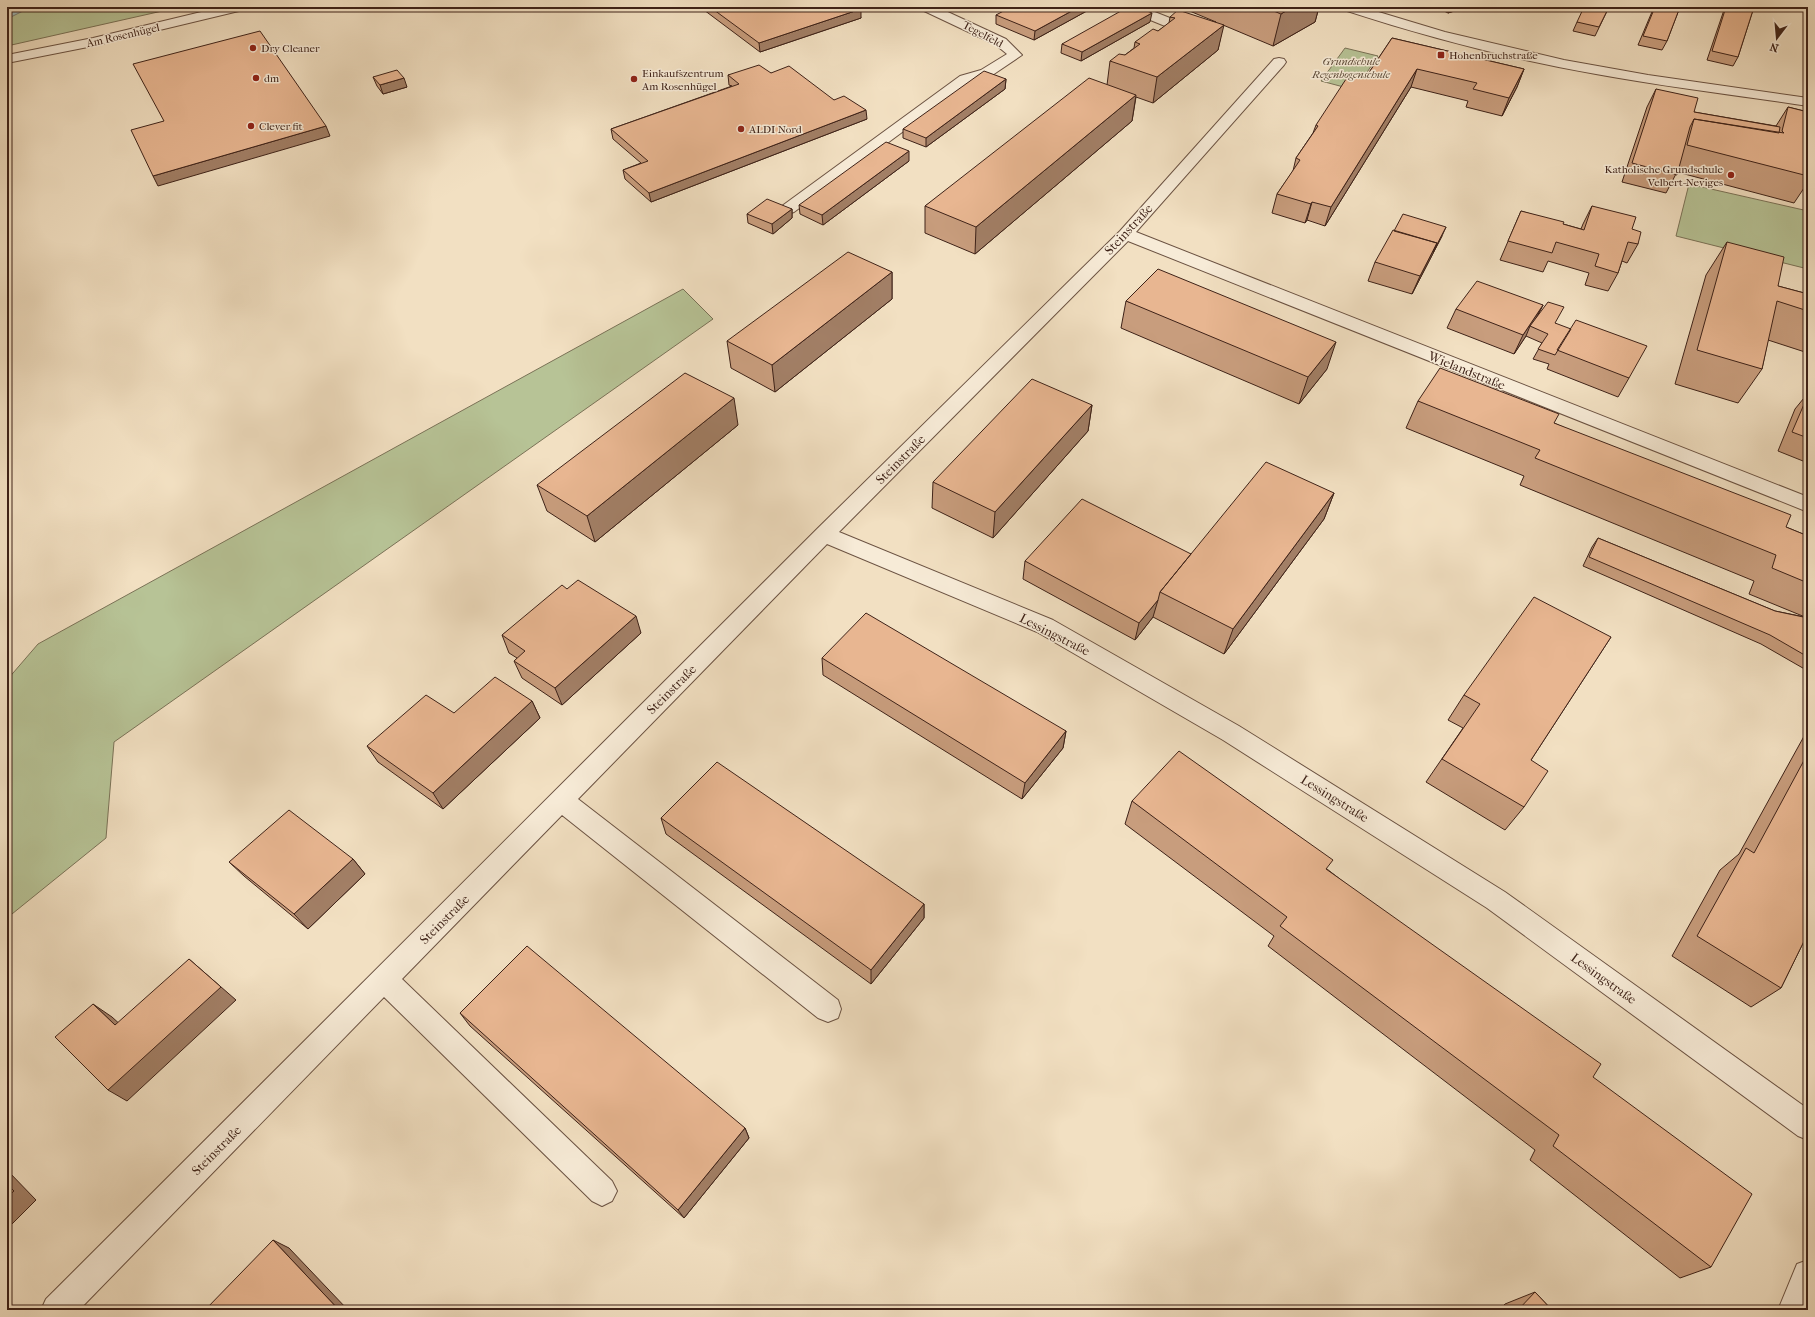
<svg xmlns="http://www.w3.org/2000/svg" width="1815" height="1317" font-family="'IM FELL French Canon',serif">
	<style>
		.green { fill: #b7c396; stroke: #7a7257 }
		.water { fill: #9ebbbc; stroke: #787e7a }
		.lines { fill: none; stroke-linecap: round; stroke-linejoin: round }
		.minor-casing { stroke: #6b5242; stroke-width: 2 }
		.minor { fill: #f7ebd7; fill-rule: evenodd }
		.wall { fill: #c89d7d; stroke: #3e2218 }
		.shaded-wall { fill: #a27f66; stroke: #3e2218 }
		.building { fill: #e8b691; stroke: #3e2218 }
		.poi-dot { fill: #8f2418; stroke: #f7ebd7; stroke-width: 1.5 }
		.labels { text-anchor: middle; stroke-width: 3; stroke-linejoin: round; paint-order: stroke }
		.far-street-label { font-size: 11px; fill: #3e2218; stroke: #f7ebd7 }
		.far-poi-label { font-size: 11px; fill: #3e2218; stroke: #f7ebd7; text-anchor: start }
		.far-park-label { font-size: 11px; font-style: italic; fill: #5c4a38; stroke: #f7ebd7 }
		.street-label { font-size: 13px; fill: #3e2218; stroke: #f7ebd7 }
	</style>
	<rect width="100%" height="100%" fill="#f2e0c2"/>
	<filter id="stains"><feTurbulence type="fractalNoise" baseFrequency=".005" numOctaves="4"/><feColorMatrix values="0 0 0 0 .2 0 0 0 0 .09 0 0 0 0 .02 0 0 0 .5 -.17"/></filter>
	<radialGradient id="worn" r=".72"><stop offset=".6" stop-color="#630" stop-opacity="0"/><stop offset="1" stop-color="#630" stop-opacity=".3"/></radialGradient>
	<!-- green -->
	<path class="green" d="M7,7h173l-173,39z
		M1345,48l33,8 -23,34 -34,-9z
		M1689,184l119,27v58l-132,-33z
		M683,289l30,30 -599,423 -8,96 -99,80v-238l31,-36z"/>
	<!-- water -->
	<path class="water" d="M7,7h24l-24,12z"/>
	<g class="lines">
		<defs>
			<path id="minor" d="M222,7h22l-1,3 -150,36 -86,17v-8l86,-17z
				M921,7h16l69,32 16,16 -31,21 -21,6 -176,130 -6,2 -6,-2 -2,-3 2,-3 178,-130 21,-6 26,-16 -11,-9 -74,-35z
				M1125,7h17l33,13 2,3 -2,3h-10l-39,-16z
				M1343,7h19l83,25 119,28 84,15 160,23v8c-71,-11 -142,-19 -212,-32 -86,-15 -169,-37 -252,-64z
				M1279,58l5,1 2,3 -2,3 -148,167 672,265v15l-680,-271 -289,291 214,88 186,106 266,166 303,217v31l-10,-4 -311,-228 -264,-168 -186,-108 -210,-88 -249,255 260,201 3,9 -3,9 -10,4 -10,-4 -256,-203 -160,164 210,202 5,10 -5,10 -10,5 -10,-5 -208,-204 -305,313h-38l5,-11 771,-770 303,-298 154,-172z
				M1808,1260v50h-30l19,-46z"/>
		</defs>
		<!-- minor casing -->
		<use href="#minor" class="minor-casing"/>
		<!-- minor -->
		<use href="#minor" class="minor"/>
	</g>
	<!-- wall -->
	<path class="wall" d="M700,7h158l3,11 -101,34z
		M960,7h17l-8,4z
		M1094,7l-60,33 -38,-16v-9z
		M1180,7h139l-4,15 -42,24 -50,-21 -5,25 -65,53 -17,-6 -4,24 -157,133 -50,-21v-27l182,-121 3,-24 15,-6 9,-7 1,-6 23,-11 11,-8 1,-6 46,5z
		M1436,7h31l-19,6z
		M1609,7l-14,29 -22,-5 4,-9z
		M1654,7h26l-13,34 -5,9 -24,-5z
		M1725,7h29l-16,50 -5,9 -26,-6z
		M1150,22l-69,39 -20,-8 1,-9z
		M1392,38l132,31 -7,18 -15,29 -36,-9 2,-6 -57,-14 -86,139 -18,-6 -2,3 -33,-10 5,-19 16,-23 3,-13 17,-25 3,-8 50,-48z
		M771,73l63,27 33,19 -216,83 -26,-23 -2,-9 18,-7 -28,-24 -2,-10 121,-43 -3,-1 -1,-10z
		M373,77l34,10 -24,7 -6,-8z
		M1006,79l-1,10 -79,58 -23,-9v-9z
		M1656,89l38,23 82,14 12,-19 20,5v70l-14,21 -117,-31 -11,21 -44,-11 25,-75z
		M909,161l-86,64 -23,-11 -1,-9z
		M1592,206l40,23 6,15 -11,19 -5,-2 -4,12 -10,18 -23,-6 4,-12 -41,-12 -5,11 -43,-12 21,-49 42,13 18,5 2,-5z
		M792,209v9l-19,16 -25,-11 -1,-9z
		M1442,236l-30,58 -44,-13 7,-19z
		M1727,242l51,44 30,8v59l-40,-13 -6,29 -24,34 -63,-19 31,-109z
		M892,272v27l-117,93 -44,-24 -4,-27z
		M1126,301l201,68 -28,35 -178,-76z
		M1543,305l-6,12 18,6 74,55 -11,19 -71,-28 2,-5 -16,-5 9,-16 -16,-7 -12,18 -67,-26 9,-19z
		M1808,393v70l-30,-12 17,-42z
		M1418,401l136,22 232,104 22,9v135l-47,-27 -178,-78 9,-19 6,-9 177,73 30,6 -56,-23 5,-13 -234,-96 4,-9 -118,-48z
		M1092,405l-4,26 -95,107 -61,-30 1,-26z
		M738,425l-143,117 -48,-31 -10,-26z
		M1334,493l-10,26 -100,135 -71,-37 -18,23 -112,-61 2,-18 166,-7z
		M567,589l74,44 -79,72 -40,-27 -8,-17 3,-3 -8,-5 -7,-18z
		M1611,637l-80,123 -7,47 -19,23 -79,-48 37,-54 -15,-8 16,-25z
		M822,658l244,73 -3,17 -41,51 -199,-124z
		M532,701l8,17 -97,91 -65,-47 -11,-16z
		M1808,729v204l-27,55 -30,19 -79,-51 48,-86 19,-16z
		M1132,801l195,68 266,208 118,190 -31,11 -150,-118 5,-10 -267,-204 6,-10 -149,-112z
		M661,818l263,86v14l-53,66 -205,-150z
		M353,859l12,15 -57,55 -64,-53 -15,-14z
		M460,1013l285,115 4,10 -65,80 -214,-192z
		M1535,1292l17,18h-53l6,-6z"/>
	<!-- shaded-wall -->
	<path class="shaded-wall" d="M969,7h8l-8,4z
		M1079,7h15l-60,33 1,-9z
		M1292,7h27l-4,15 -42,24 8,-32z
		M1450,7h17l-19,6z
		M861,9v9l-101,34 -1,-9z
		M1152,13l-2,9 -69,39 1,-9z
		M1224,25l-6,25 -65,53 4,-26z
		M1417,69l-6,18 -86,139 6,-19z
		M1524,69l-7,18 -15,29 7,-18z
		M404,78l3,9 -24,7 -3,-9z
		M1006,79l-1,10 -79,58v-9z
		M1136,95l-4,26 -157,133 1,-27z
		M866,110l1,9 -216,83 -2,-9z
		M326,126l4,10 -172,50 -5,-10z
		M909,151v10l-86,64 -1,-10z
		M1312,202l-5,18 -2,3 6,-19z
		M792,209v9l-19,16 -1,-10z
		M1446,227l-4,9 -30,58 8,-18 17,-33z
		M892,272v27l-117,93 -3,-27z
		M1543,305l-10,19 -3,2 -4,10 -12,18 9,-19z
		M1336,342l-9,27 -28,35 9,-27z
		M734,398l4,27 -143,117 -8,-26z
		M1092,405l-4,26 -95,107 2,-26z
		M1334,493l-10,26 -100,135 9,-25z
		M1158,600l-5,17 -18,23 4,-17z
		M636,616l5,17 -79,72 -7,-17z
		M532,701l8,17 -97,91 -10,-16z
		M1066,731l-3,17 -41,51 3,-16z
		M353,859l12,15 -57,55 -14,-15z
		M924,904v14l-53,66v-14z
		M189,959l16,14 31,27 -109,101 -19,-11z
		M93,1004l19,13 22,20 -19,-12z
		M745,1128l4,10 -65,80 -6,-8z
		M7,1170l29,30 -29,29z
		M273,1240l16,8 59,62h-9z"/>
	<!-- building -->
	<path class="building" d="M710,7h148l3,2 -102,34z
		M1011,7h68l-44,24 -39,-16z
		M1128,7h9l15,6 -70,39 -20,-8z
		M1264,7h28l-11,7z
		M1584,7h25l-10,20 -22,-5z
		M1655,7h25l-13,34 -24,-5z
		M1726,7h28l-16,50 -26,-6z
		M1178,10l46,15 -67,52 -47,-16 9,-7 6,1 15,-11 -5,-2 18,-13 5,2 17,-13 -5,-1z
		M260,31l66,95 -173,50 -22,-46 33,-9 -31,-57z
		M1392,38l132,31 -15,29 -36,-9 4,-6 -60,-14 -86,138 -19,-5 -1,2 -34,-10 23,-34 -4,-2 22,-32 -2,-1 34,-52 16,4z
		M759,65l12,8 18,-7 45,34 10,-4 22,14 -217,83 -26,-23 25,-9 -37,-32 128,-45 -11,-9z
		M397,70l7,8 -24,7 -7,-8z
		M984,71l22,8 -80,59 -23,-9z
		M1089,78l47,17 -160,132 -51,-21z
		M1656,89l42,9 -4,14 86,15 -1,6 -85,-14 -4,8 -13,48 -45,-12z
		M1788,107l20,5v64l-121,-31 7,-26 90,14 -2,-2z
		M886,142l23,9 -87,64 -23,-10z
		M767,199l25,10 -20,15 -25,-10z
		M1592,206l44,11 -4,12 9,3 -3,12 -10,-2 -10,31 -23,-7 4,-12 -43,-12 -4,11 -44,-12 13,-30 43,11 -1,2 21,6z
		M1403,214l43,13 -13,25 4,-9 -43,-12z
		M1393,230l44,13 -17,33 -45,-14z
		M1727,242l57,15 -6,29 30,8v17l-31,-10 -15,68 -65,-19z
		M848,252l44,20 -120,93 -45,-24z
		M1158,269l178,73 -28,35 -182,-76z
		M1477,281l66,24 -20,30 -67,-26z
		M1548,302l16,5 -9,16 16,6 -16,26 -17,-6 10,-15 -18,-8z
		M1576,320l71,26 -18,32 -72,-28z
		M1440,368l119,46 -5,9 237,92 -5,12 22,9v47l-36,-15 4,-13 -241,-97 5,-8 -122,-49z
		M685,373l49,25 -147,118 -50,-31z
		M1032,379l60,26 -97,107 -62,-30z
		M1808,395v43l-16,-6z
		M1266,462l68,31 -101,136 -73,-37z
		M1082,499l109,55 -31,38 -2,8 -19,23 -114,-62z
		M1598,538l177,73 33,7v39l-38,-22 -181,-78z
		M578,580l58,36 -81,72 -41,-27 11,-10 -23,-16 60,-50 5,4z
		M1534,597l77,40 -80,123 17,11 -24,36 -82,-48 38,-55 -16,-9z
		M866,613l200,118 -41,52 -203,-125z
		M495,677l37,24 -99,92 -66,-47 59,-51 28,18z
		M1179,751l154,109 -7,9 275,195 -8,13 159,117 -41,73 -158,-121 6,-11 -279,-209 7,-9 -155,-116z
		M1808,753v180l-27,55 -84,-52 49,-88 8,5z
		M717,762l207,142 -53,66 -210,-152z
		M289,810l64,49 -59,55 -65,-52z
		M527,946l218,182 -67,82 -218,-197z
		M189,959l32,28 -113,103 -53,-53 38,-33 22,21z
		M7,1184l7,7 -7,6z
		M273,1240l66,70h-134z
		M1535,1292l17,18h-34z"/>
	<!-- markers -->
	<g class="poi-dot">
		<circle cx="253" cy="48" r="4"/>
		<rect x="1437" y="51" width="8" height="8" rx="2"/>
		<circle cx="256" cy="78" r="4"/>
		<circle cx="634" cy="79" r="4"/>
		<circle cx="251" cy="126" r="4"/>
		<circle cx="741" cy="129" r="4"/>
		<circle cx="1731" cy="175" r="4"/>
	</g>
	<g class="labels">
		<!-- far-street labels -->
		<g class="far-street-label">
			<text transform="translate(983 34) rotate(28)" y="4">Tegelfeld</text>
			<text transform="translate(123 35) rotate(-13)" y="4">Am Rosenhügel</text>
		</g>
		<!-- far-poi labels -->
		<g class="far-poi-label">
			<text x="261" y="52">Dry Cleaner</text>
			<text x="1449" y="59">Hohenbruchstraße</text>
			<text x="642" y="77">Einkaufszentrum<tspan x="642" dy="13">Am Rosenhügel</tspan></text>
			<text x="264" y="82">dm</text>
			<text x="259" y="130">Clever fit</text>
			<text x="749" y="133">ALDI Nord</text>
			<text x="1723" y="173" text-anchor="end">Katholische Grundschule<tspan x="1723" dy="13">Velbert-Neviges</tspan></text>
		</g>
		<!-- far-park labels -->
		<g class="far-park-label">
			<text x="1351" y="65">Grundschule<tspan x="1351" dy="13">Regenbogenschule</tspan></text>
		</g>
		<!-- street labels -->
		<g class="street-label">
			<text transform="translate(1128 229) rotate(-47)" y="5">Steinstraße</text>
			<text transform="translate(1467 370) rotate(22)" y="5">Wielandstraße</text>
			<text transform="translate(900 459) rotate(-45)" y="5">Steinstraße</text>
			<text transform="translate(1055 634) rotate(27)" y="5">Lessingstraße</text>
			<text transform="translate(671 689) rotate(-45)" y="5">Steinstraße</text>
			<text transform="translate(1335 798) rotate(32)" y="5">Lessingstraße</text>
			<text transform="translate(444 919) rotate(-45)" y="5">Steinstraße</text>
			<text transform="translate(1604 978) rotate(36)" y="5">Lessingstraße</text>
			<text transform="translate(216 1150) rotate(-45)" y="5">Steinstraße</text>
		</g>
	</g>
	<!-- margin -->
	<rect width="1815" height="1317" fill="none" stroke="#f2e0c2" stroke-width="24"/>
	<rect x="8" y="8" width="1799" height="1301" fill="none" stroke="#3e2218" stroke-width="2"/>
	<rect x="12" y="12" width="1791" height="1293" fill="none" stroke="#3e2218"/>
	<!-- north arrow -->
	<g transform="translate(1777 38) rotate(196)" stroke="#f7ebd7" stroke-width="3" paint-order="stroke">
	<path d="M0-3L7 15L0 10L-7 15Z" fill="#3e2218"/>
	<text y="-6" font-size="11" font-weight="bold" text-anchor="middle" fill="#3e2218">N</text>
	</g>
	<rect width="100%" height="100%" filter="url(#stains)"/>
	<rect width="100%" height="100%" fill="url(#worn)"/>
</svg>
